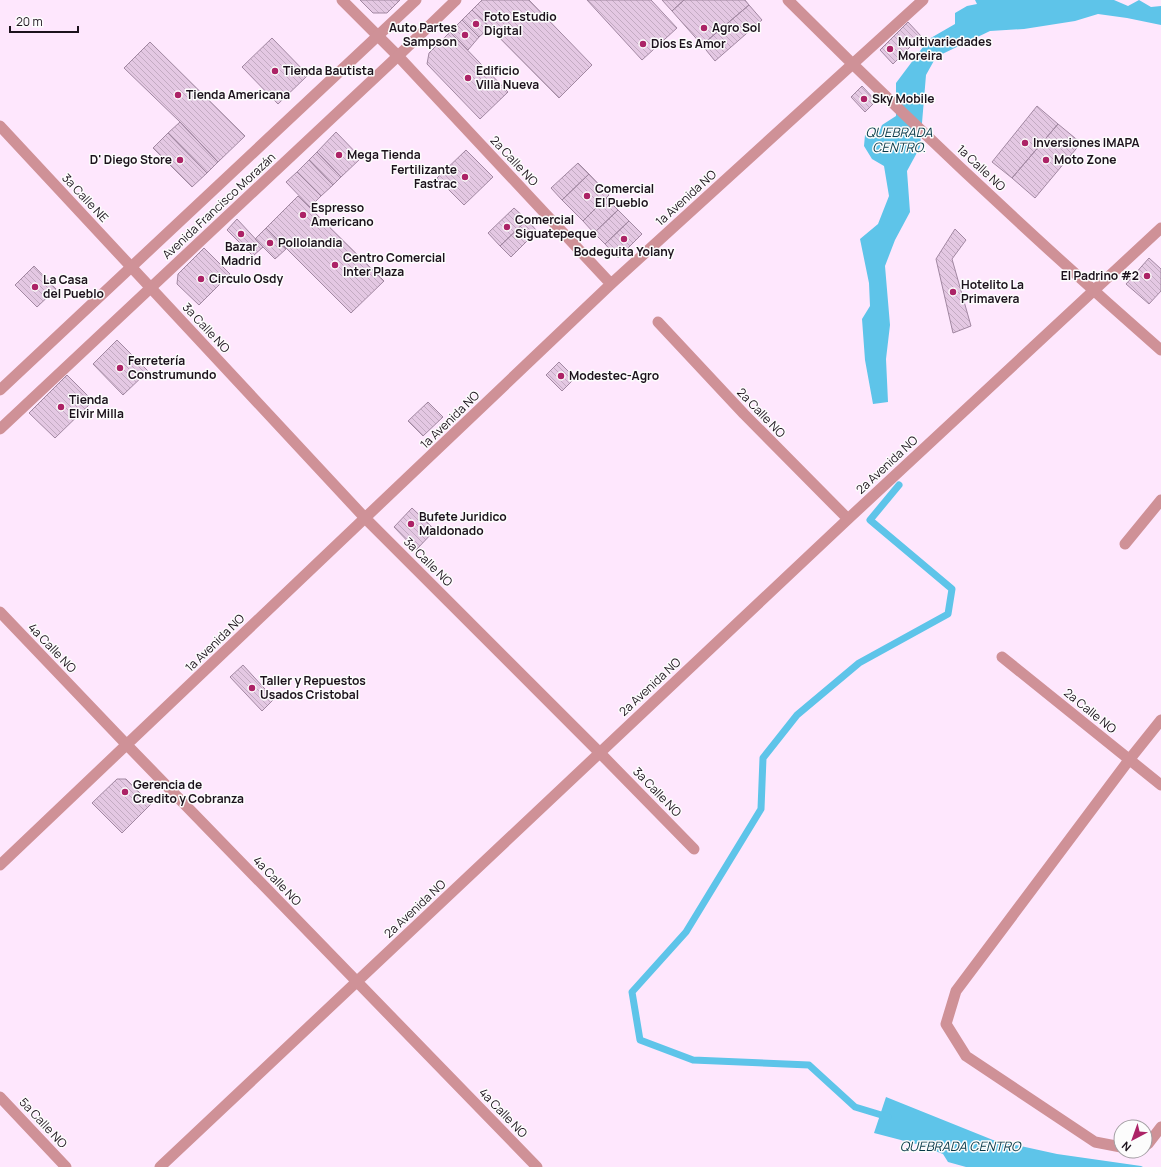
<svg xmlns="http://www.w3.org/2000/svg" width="1161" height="1167" font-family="Manrope,sans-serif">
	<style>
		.water { fill: #5ec4e9 }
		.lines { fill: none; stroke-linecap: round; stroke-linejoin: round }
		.stream { stroke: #5ec4e9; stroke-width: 7 }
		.building { fill: url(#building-back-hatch); stroke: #a187a1 }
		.minor { stroke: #cf9197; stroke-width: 11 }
		.tertiary { stroke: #cf9197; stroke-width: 11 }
		.poi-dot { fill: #ac2366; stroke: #fcfcfc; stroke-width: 1.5 }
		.labels { text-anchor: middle; stroke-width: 3; stroke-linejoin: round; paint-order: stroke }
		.poi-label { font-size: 12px; font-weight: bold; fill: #1c121c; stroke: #fcfcfc; text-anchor: start }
		.street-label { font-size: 12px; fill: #1c121c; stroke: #fcfcfc }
		.water-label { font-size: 13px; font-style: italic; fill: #083948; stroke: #fcfcfc }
	</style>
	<defs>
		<pattern id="building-back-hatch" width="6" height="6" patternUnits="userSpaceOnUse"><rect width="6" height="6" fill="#e4c8e3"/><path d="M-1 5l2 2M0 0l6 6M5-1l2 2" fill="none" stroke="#c3abc2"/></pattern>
	</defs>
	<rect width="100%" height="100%" fill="#fee7fd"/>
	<!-- water -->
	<path class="water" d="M975,0h139l14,6 11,-6 12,7 10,-1v19l-34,-7 -29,-4 -23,7 -51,8 -34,2 -54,26 -10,18 -6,72 -13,24 3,41 -15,28 -10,26 5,59 -4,34 2,43 -15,2 -8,-44 -3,-41 8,-13 -1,-23 -9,-44 18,-15 11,-28 -5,-30 -12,-7 -8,-13 1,-11 12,2 5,-12 14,-9v-33l33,-44 26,-15v-11l12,-7 10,-2z
		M886,1097l107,43 64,14 84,12 2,1h-177l-18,-5 -5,-8 -23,-9 -46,-12z"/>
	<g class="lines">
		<!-- stream -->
		<path class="stream" d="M888,1117l-33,-10 -46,-42 -116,-5 -53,-20 -8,-48 54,-60 75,-123 2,-51 34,-43 62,-52 89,-49 4,-25 -82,-69 29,-35"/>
	</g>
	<!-- building -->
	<path class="building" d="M360,0h40l-13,13h-14z
		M482,0h47l63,65 -33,33 -87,-88z
		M587,0h64l26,28 -35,32z
		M662,0h22l-12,11z
		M684,0h61l4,5 -47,40 -30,-34z
		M749,5l13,15 -47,41 -13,-16z
		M472,10l18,17 -11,10 -17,-17z
		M462,20l17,17 -11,13 -18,-18z
		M908,22l13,14 -28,28 -13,-14z
		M450,32l58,60 -28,27 -53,-55 2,-11z
		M272,38l36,37 -30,29 -36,-37z
		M150,42l95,94 -27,26 -38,-40 -56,-54z
		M862,86l14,15 -11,11 -14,-15z
		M1037,106l21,18 -46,54 -20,-16z
		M180,122l38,40 -11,11 -39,-40z
		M1058,124l23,19 -46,55 -23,-20z
		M336,132l25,26 -20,19 -24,-25z
		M168,133l39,40 -15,14 -39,-39z
		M466,150l27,27 -29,28 -27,-27z
		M317,152l24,25 -8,8 -24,-25z
		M309,160l24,25 -12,11 -24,-24z
		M578,163l11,11 -27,26 -11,-12z
		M297,172l24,24 -11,11 -24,-25z
		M589,174l20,21 -26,26 -21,-21z
		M298,196l86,85 -33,32 -85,-85z
		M606,198l12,12 -24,23 -11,-12z
		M514,208l13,12 -27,26 -12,-13z
		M618,210l11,11 -24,23 -11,-11z
		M237,219l26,28 -10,9 -26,-26z
		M527,220l10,11 -26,26 -11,-11z
		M629,221l13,13 -24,24 -13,-14z
		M266,228l20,21 -11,10 -20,-20z
		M955,229l11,11 -14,19 19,67 -18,7 -17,-74z
		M204,248l26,26 -31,31 -22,-21 1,-10z
		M1149,258l12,11v22l-12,13 -23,-20z
		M34,266l22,23 -19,18 -22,-22z
		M117,340l31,31 -25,24 -30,-31z
		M559,362l16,16 -13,13 -16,-16z
		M67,375l26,26 -38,37 -26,-25z
		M428,402l15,15 -20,19 -15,-15z
		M412,508l23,22 -19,20 -22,-23z
		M243,665l31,34 -12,12 -32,-34z
		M117,779h9l25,25 -29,29 -30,-30z"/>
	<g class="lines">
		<!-- minor -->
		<path class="minor" d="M342,0l56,56 213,228
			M788,0c120,120 245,238 373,350
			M0,126l365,392 234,234 95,97
			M658,322l86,92 104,105
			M1125,544l36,-44
			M0,612l127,133 410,422
			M1002,657l159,128
			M0,865l611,-581 312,-284
			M0,1097l66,70
			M1145,1144h3l13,-17
			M1121,1147l-26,-5 -129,-86 -20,-32 10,-33 173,-231 32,-40
			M160,1167l688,-648 313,-291"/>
		<!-- tertiary -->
		<path class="tertiary" d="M0,390l416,-390
			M0,429l398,-373 58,-56"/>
	</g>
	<!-- markers -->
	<g class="poi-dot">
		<circle cx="476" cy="24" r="4"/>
		<circle cx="704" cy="28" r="4"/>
		<circle cx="465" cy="35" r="4"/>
		<circle cx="643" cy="44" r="4"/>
		<circle cx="890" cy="49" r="4"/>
		<circle cx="275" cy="71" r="4"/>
		<circle cx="468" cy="78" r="4"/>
		<circle cx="178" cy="95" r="4"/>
		<circle cx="864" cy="99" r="4"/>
		<circle cx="1025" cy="143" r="4"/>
		<circle cx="339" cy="155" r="4"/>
		<circle cx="180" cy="160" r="4"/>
		<circle cx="1046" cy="160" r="4"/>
		<circle cx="465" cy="177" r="4"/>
		<circle cx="587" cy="196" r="4"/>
		<circle cx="303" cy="215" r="4"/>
		<circle cx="507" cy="227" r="4"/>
		<circle cx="241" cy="234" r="4"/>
		<circle cx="624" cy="239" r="4"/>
		<circle cx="270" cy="243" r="4"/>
		<circle cx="335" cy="265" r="4"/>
		<circle cx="1147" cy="276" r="4"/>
		<circle cx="201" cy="279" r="4"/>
		<circle cx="35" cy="287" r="4"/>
		<circle cx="953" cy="292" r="4"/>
		<circle cx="120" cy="368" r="4"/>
		<circle cx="561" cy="376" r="4"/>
		<circle cx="61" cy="407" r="4"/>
		<circle cx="411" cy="524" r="4"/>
		<circle cx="252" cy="688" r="4"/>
		<circle cx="125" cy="792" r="4"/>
	</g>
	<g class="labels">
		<!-- poi labels -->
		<g class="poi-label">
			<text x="484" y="21">Foto Estudio<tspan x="484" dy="14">Digital</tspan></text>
			<text x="457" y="32" text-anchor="end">Auto Partes<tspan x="457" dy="14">Sampson</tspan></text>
			<text x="712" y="32">Agro Sol</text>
			<text x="898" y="46">Multivariedades<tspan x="898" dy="14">Moreira</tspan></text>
			<text x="651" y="48">Dios Es Amor</text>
			<text x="283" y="75">Tienda Bautista</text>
			<text x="476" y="75">Edificio<tspan x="476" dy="14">Villa Nueva</tspan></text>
			<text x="186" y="99">Tienda Americana</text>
			<text x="872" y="103">Sky Mobile</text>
			<text x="1033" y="147">Inversiones IMAPA</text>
			<text x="347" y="159">Mega Tienda</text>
			<text x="172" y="164" text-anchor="end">D' Diego Store</text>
			<text x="1054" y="164">Moto Zone</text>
			<text x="457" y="174" text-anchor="end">Fertilizante<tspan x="457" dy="14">Fastrac</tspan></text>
			<text x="595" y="193">Comercial<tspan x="595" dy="14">El Pueblo</tspan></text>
			<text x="311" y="212">Espresso<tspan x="311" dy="14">Americano</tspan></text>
			<text x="515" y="224">Comercial<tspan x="515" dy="14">Siguatepeque</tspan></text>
			<text x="278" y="247">Pollolandia</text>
			<text x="241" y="251" text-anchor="middle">Bazar<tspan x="241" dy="14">Madrid</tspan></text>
			<text x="624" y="256" text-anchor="middle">Bodeguita Yolany</text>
			<text x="343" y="262">Centro Comercial<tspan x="343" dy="14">Inter Plaza</tspan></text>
			<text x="1139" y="280" text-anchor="end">El Padrino #2</text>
			<text x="209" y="283">Circulo Osdy</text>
			<text x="43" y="284">La Casa<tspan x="43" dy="14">del Pueblo</tspan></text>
			<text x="961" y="289">Hotelito La<tspan x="961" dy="14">Primavera</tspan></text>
			<text x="128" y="365">Ferretería<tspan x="128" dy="14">Construmundo</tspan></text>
			<text x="569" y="380">Modestec-Agro</text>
			<text x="69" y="404">Tienda<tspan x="69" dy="14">Elvir Milla</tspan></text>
			<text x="419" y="521">Bufete Juridico<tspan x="419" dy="14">Maldonado</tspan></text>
			<text x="260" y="685">Taller y Repuestos<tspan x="260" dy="14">Usados Cristobal</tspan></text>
			<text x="133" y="789">Gerencia de<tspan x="133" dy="14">Credito y Cobranza</tspan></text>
		</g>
		<!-- street labels -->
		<g class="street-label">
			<text transform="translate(514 161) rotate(47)" y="4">2a Calle NO</text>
			<text transform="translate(981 168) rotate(43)" y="4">1a Calle NO</text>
			<text transform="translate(85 198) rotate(47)" y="4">3a Calle NE</text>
			<text transform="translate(686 198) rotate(-42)" y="4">1a Avenida NO</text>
			<text transform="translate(219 206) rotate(-43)" y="4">Avenida Francisco Morazán</text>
			<text transform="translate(206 328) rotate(47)" y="4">3a Calle NO</text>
			<text transform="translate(761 413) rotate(46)" y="4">2a Calle NO</text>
			<text transform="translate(450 420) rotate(-44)" y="4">1a Avenida NO</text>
			<text transform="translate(887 465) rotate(-43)" y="4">2a Avenida NO</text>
			<text transform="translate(428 562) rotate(45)" y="4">3a Calle NO</text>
			<text transform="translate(215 643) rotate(-44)" y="4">1a Avenida NO</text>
			<text transform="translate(52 648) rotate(46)" y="4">4a Calle NO</text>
			<text transform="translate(650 687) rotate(-43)" y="4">2a Avenida NO</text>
			<text transform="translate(1090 711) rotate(39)" y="4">2a Calle NO</text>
			<text transform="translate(657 792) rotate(46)" y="4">3a Calle NO</text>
			<text transform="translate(277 881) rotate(46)" y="4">4a Calle NO</text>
			<text transform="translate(415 909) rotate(-43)" y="4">2a Avenida NO</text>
			<text transform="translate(503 1113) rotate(46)" y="4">4a Calle NO</text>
			<text transform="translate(43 1123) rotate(47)" y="4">5a Calle NO</text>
		</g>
		<!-- water labels -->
		<g class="water-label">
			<text x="899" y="137">QUEBRADA<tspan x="899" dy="15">CENTRO.</tspan></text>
			<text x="960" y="1151">QUEBRADA CENTRO</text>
		</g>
	</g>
	<!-- north arrow -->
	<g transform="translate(1133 1139) rotate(221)"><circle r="19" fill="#fcfcfc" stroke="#a29ea2"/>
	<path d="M0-3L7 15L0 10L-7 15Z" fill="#ac2366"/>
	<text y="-6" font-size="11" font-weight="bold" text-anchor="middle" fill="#1c121c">N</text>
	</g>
	<!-- scale -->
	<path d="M10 26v6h68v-6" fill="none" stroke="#1c121c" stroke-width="2"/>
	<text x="16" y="26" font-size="12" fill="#1c121c" stroke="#fcfcfc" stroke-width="3" paint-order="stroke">20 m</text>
</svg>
